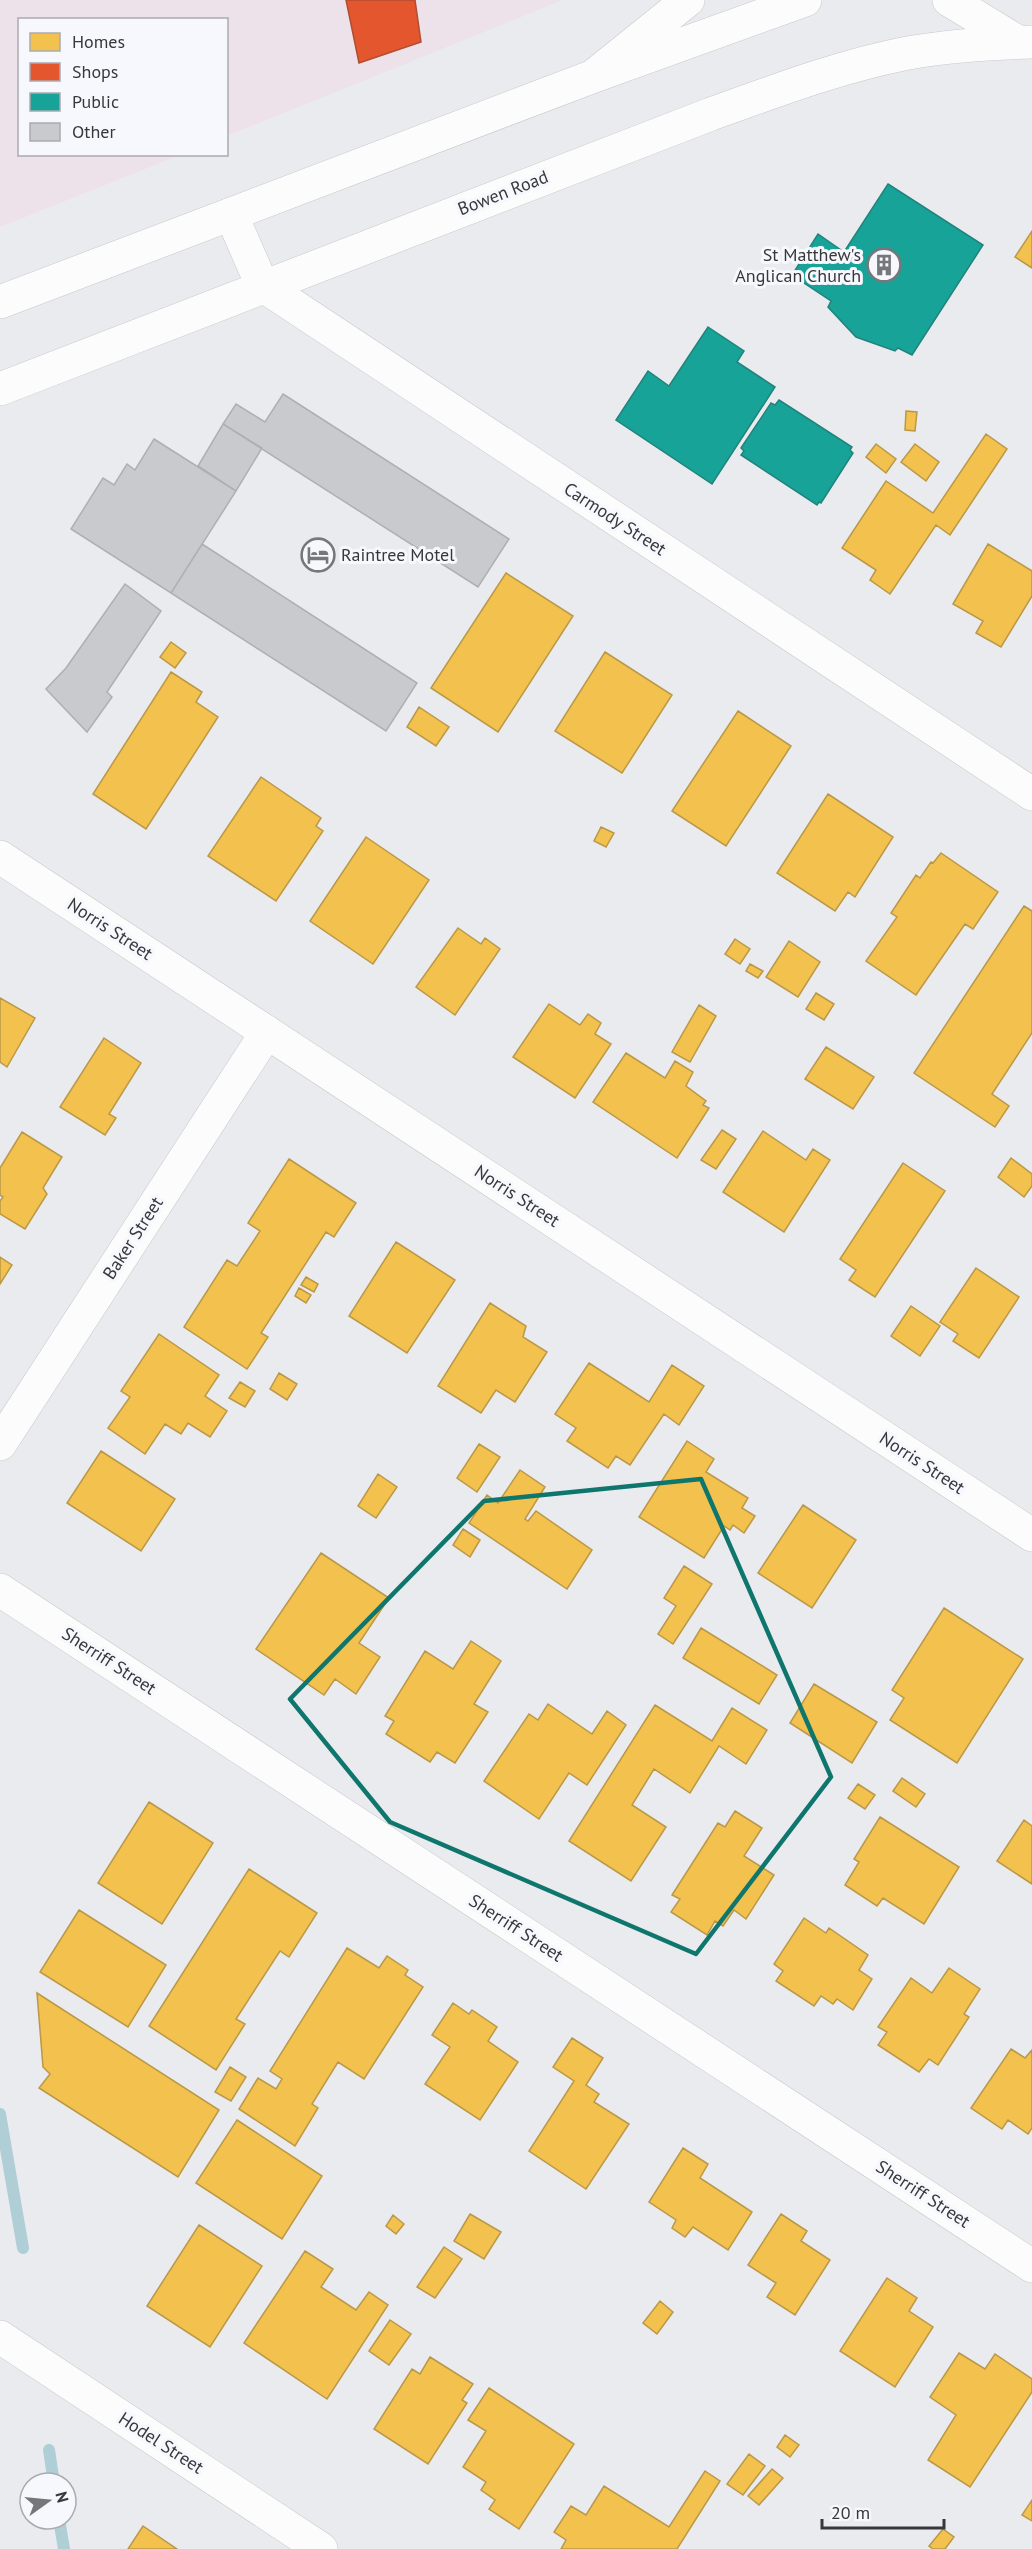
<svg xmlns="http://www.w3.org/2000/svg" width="1032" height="2549" font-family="'PT Sans',sans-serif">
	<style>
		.commercial { fill: #ede2ea }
		.homes { fill: #f2c14e; stroke: #ba9848; stroke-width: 1.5 }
		.shops { fill: #e4572e; stroke: #b04e32; stroke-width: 1.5 }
		.public { fill: #17a398; stroke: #21837c; stroke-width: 1.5 }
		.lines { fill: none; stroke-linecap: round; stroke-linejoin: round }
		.stream { stroke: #afced6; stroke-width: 12 }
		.building { fill: #c9cacd; stroke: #afafb2; stroke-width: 1.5 }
		.minor-casing { stroke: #c7c8cb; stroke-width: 34 }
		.secondary-casing { stroke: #c7c8cb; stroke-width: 34 }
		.primary-casing { stroke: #c7c8cb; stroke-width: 34 }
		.minor { stroke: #fcfcfd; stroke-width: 33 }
		.secondary { stroke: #fcfcfd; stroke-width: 33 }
		.primary { stroke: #fcfcfd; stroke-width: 33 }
		.marked { fill: none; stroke: #0f766e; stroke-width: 4.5; stroke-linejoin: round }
		.labels { text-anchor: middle; stroke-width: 6; stroke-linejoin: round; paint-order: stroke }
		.street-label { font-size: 18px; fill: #37383a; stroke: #f6f8fe }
		.poi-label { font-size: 18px; fill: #37383a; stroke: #f6f8fe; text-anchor: end }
	</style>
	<rect width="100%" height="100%" fill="#eaebef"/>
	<!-- commercial -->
	<path class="commercial" d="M0,0h563l-336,136 -1,-116h-206v134l160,1 -180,72z"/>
	<!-- homes -->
	<path class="homes" d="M1032,231v37l-17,-11z
		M906,411l11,1 -2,19 -10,-1z
		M986,434l21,15 -57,86 -14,-10 -46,69 -20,-14 6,-10 -34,-22 44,-67 47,32z
		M876,444l20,15 -10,14 -20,-16z
		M915,444l24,18 -13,19 -25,-19z
		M988,544l44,27v25l-31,51 -25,-14 7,-12 -30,-17z
		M506,573l67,43 -75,116 -67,-44z
		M171,642l15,11 -11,15 -15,-11z
		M605,652l67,43 -50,78 -67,-42z
		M171,672l31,20 -6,10 22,15 -72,112 -53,-35z
		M419,707l30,20 -13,19 -29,-19z
		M738,711l53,35 -65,100 -54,-35z
		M261,777l60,41 -5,8 7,5 -47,70 -68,-45z
		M828,794l65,43 -38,60 -7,-5 -13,19 -58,-38z
		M601,827l13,6 -8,14 -12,-6z
		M366,837l63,43 -56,84 -63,-43z
		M941,853l57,39 -25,37 -8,-5 -49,71 -50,-34 31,-44 -6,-4 25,-38 4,3 11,-16 2,1z
		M1024,906l8,5v122l-40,61 17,12 -14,21 -81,-54z
		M458,928l23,16 4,-6 15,11 -45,66 -39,-28z
		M735,939l15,10 -10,15 -15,-10z
		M789,941l31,21 -22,35 -32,-20z
		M750,964l13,7 -5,7 -12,-7z
		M816,993l18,11 -10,16 -18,-11z
		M0,998l35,20 -28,49 -7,-5z
		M549,1004l31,21 8,-11 13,9 -6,11 16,10 -36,54 -62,-41z
		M699,1005l17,11 -26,46 -18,-10z
		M104,1038l37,25 -32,51 7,4 -11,17 -45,-28z
		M826,1047l48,30 -21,32 -48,-30z
		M626,1053l39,25 10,-17 18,11 -7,14 20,15 -3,4 6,3 -32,50 -84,-56z
		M722,1130l14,9 -20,30 -15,-9z
		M763,1131l43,29 7,-11 17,11 -46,72 -61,-40z
		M22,1132l40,25 -19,31 4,6 -22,35 -25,-15v-13l3,-4 -3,-2v-27z
		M1011,1158l21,16v12l-8,11 -26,-20z
		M289,1159l67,44 -22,34 -8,-5 -65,101 7,4 -21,32 -63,-42 43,-67 10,6 23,-35 -12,-8z
		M903,1163l42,28 -70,106 -26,-17 7,-10 -16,-11z
		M396,1242l59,38 -48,73 -58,-37z
		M0,1257l12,8 -12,19z
		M976,1268l43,29 -40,61 -26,-17 5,-7 -18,-12z
		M306,1277l12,7 -4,8 -13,-7z
		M299,1288l12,7 -5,8 -11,-7z
		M490,1303l36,23 -3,11 24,15 -32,50 -19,-12 -15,23 -43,-27z
		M911,1306l29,20 -20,30 -29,-20z
		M159,1334l60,41 -14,21 22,15 -17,26 -22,-14 -7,11 -16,-10 -20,30 -37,-26 22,-31 -9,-6z
		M589,1363l60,39 23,-37 32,21 -25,39 -15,-11 -34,51 -14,-9 -8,12 -41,-27 9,-13 -21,-14z
		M279,1373l18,11 -10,16 -17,-11z
		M240,1382l15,9 -10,16 -16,-9z
		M687,1441l27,18 -8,13 42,26 -6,10 13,8 -11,17 -11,-8 -3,5 -6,-4 -20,32 -65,-41z
		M479,1444l21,13 -23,35 -20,-14z
		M101,1451l74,48 -34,52 -74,-48z
		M520,1470l25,17 -20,32 3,2 8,-10 56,39 -25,39 -98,-66 18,-28 11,8z
		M378,1474l19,13 -21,31 -18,-12z
		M803,1505l53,35 -44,68 -54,-35z
		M463,1529l17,11 -10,17 -17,-12z
		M321,1553l68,45 -30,45 21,14 -24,37 -21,-15 -11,16 -68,-46z
		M684,1566l28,18 -39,60 -15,-10 18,-28 -12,-8z
		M944,1608l79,51 -66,104 -67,-43 14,-22 -12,-8z
		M701,1628l76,47 -18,29 -76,-46z
		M471,1641l30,20 -27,43 14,8 -33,51 -18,-11 -7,10 -44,-28 8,-13 -9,-5 40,-65 28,18z
		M814,1684l63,38 -25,41 -62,-40z
		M548,1704l44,30 15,-23 19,14 -39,60 -18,-12 -30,46 -55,-38 45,-67 9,6z
		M655,1705l57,36 20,-33 35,22 -21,34 -27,-18 -29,47 -36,-24 -22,36 34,22 -35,54 -62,-40z
		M902,1778l23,16 -9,13 -23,-16z
		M858,1784l17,11 -10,14 -17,-11z
		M149,1802l64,41 -51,81 -64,-41z
		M735,1811l27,17 -18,28 30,19 -28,44 -12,-9 -11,16 -8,-5 -8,14 -36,-23 9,-13 -8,-4 46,-72 7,4z
		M880,1817l79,50 -35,57 -41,-26 -6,8 -32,-21 14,-23 -5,-3z
		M1024,1820l8,6v58l-35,-23z
		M249,1869l68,44 -28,44 -9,-6 -44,68 9,5 -29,46 -67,-44z
		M79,1910l87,55 -38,62 -88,-55z
		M804,1918l22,15 3,-5 39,27 -9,15 13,9 -19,31 -16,-11 -4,5 -12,-8 -7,10 -38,-25 7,-10 -9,-7z
		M347,1948l32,20 8,-12 21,14 -3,5 18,12 -59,92 -26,-17 -26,42 6,4 -23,38 -56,-37 19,-31 18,11 6,-10 -12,-8z
		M949,1968l31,21 -16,25 5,3 -31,48 -9,-6 -10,13 -41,-27 9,-13 -9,-5 33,-49 21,15z
		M37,1993l182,117 -41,67 -139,-89 11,-14 -7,-7z
		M453,2003l16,11 3,-4 25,17 -9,14 30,21 -38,58 -55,-36 25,-37 -18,-12z
		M572,2038l31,20 -17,27 13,9 -5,8 35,22 -43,65 -57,-38 45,-70 -21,-14z
		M1011,2049l14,9 7,-8v78l-4,6 -20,-14 -6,9 -31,-21z
		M230,2067l16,10 -15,24 -16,-9z
		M237,2120l85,56 -40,63 -86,-56z
		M683,2148l25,16 -8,14 52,34 -24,38 -35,-23 -8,10 -13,-9 4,-8 -27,-18z
		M470,2214l31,18 -17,27 -30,-18z
		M781,2214l26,17 -6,10 29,19 -35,55 -28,-18 9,-14 -28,-18z
		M393,2215l11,9 -8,10 -10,-8z
		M199,2225l63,41 -52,81 -63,-41z
		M444,2247l18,12 -27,39 -18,-11z
		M305,2251l28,18 -12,18 35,23 13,-18 19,13 -61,94 -83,-56z
		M887,2278l30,20 -8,13 24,16 -38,60 -55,-36z
		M660,2301l13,11 -16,22 -14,-11z
		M390,2320l21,14 -22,31 -20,-14z
		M959,2353l26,16 10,-15 37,25v13l-62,95 -42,-27 28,-45 -26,-18z
		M430,2357l43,27 -11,16 5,3 -39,61 -54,-35 38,-60 8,5z
		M489,2388l85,56 -55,85 -30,-20 6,-9 -14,-10 5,-8 -23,-15 23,-36 -18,-11z
		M785,2435l14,10 -9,12 -13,-10z
		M749,2454l16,12 -22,29 -16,-11z
		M772,2469l11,9 -24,27 -11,-9z
		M705,2471l15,10 -43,68h-116l5,-9 -12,-8 17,-26 15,9 18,-29 65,41z
		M1032,2500v21l-10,-6z
		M143,2526l34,23h-49z
		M943,2529l11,8 -9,12h-12l-4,-3z"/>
	<!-- shops -->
	<path class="shops" d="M346,0h69l6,42 -62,21z"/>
	<!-- public -->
	<path class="public" d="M888,184l95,61 -71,110 -14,-7 -3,3 -39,-14 -28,-30 3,-6 -39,-26 26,-41 26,18z
		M708,327l36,24 -7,11 38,25 -63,97 -96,-64 32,-49 21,15z
		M779,400l73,47 -2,3 3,3 -32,50 -2,-1 -2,3 -76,-50 3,-4 -3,-3 30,-45 4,2z"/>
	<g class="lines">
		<!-- stream -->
		<path class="stream" d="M0,2114l23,134
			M49,2450l5,33
			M59,2519l5,30"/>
	</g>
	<!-- building -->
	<path class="building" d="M283,394l226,145 -31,48 -255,-163 13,-20 29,18z
		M223,424l39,24 -26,43 -38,-25z
		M154,439l82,52 -65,102 -100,-64 32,-51 11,7 13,-21 8,6z
		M202,544l215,139 -31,48 -215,-138z
		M125,584l36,27 -54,81 5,5 -25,35 -41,-43 20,-21z"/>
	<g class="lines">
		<defs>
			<path id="minor" d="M231,214l31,71 770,509
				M0,857l1032,678
				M0,1444l267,-412
				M0,1590l1032,676
				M0,2337l321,212"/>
			<path id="secondary" d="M597,73l91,-73"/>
			<path id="primary" d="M949,0l69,42
				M0,302l594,-226 211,-76
				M0,389l711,-275c64,-23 130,-48 197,-61 40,-7 83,-10 124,-11"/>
		</defs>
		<!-- minor casing -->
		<use href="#minor" class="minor-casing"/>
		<!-- secondary casing -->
		<use href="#secondary" class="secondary-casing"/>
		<!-- primary casing -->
		<use href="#primary" class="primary-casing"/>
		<!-- minor -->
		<use href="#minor" class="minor"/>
		<!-- secondary -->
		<use href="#secondary" class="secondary"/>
		<!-- primary -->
		<use href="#primary" class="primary"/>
	</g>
	<!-- marked area -->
	<path class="marked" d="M701,1479l130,298 -135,177 -306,-132 -100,-123 194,-198z"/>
	<!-- icons -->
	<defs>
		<symbol id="building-ring" viewBox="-11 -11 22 22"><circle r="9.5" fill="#f6f8fe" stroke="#767779" stroke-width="1.5"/><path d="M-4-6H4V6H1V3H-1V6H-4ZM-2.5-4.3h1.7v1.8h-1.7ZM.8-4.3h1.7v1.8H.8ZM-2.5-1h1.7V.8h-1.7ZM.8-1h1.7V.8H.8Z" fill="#767779"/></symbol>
		<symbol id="hotel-ring" viewBox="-11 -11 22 22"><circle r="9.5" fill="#f6f8fe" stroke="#767779" stroke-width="1.5"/><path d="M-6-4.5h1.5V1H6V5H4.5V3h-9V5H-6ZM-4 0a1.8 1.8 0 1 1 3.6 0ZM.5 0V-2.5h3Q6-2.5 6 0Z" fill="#767779"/></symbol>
	</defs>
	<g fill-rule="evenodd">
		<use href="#building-ring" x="865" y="246" width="38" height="38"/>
		<use href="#hotel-ring" x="299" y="536" width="38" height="38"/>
	</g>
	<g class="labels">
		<!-- street labels -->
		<g class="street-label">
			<text transform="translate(503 193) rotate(-21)" y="6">Bowen Road</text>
			<text transform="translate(615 519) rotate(33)" y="6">Carmody Street</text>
			<text transform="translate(110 929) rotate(33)" y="6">Norris Street</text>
			<text transform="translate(517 1196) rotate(33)" y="6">Norris Street</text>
			<text transform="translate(133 1238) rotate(-57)" y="6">Baker Street</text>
			<text transform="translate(922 1463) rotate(33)" y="6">Norris Street</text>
			<text transform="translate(109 1661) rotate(33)" y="6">Sherriff Street</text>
			<text transform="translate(516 1928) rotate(33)" y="6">Sherriff Street</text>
			<text transform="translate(923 2194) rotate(33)" y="6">Sherriff Street</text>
			<text transform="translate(161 2443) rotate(33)" y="6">Hodel Street</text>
		</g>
		<!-- poi labels -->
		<g class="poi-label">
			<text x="861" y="261">St Matthew's<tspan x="861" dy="21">Anglican Church</tspan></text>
			<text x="341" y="561" text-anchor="start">Raintree Motel</text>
		</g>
	</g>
	<!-- legend -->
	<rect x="18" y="18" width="210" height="138" fill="#f6f8fe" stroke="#aaabb0" stroke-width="1.5"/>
	<rect x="30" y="33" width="30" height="18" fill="#f2c14e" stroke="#aaabb0" stroke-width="1.5"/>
	<text x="72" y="48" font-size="18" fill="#37383a">Homes</text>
	<rect x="30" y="63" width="30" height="18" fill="#e4572e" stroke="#aaabb0" stroke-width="1.5"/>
	<text x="72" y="78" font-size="18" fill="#37383a">Shops</text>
	<rect x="30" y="93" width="30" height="18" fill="#17a398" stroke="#aaabb0" stroke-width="1.5"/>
	<text x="72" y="108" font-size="18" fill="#37383a">Public</text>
	<rect x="30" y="123" width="30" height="18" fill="#c9cacd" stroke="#aaabb0" stroke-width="1.5"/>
	<text x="72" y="138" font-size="18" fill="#37383a">Other</text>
	<!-- north arrow -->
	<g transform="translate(48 2501) rotate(75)"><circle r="28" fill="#f6f8fe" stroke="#aaabb0" stroke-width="1.5"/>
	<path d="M0-4.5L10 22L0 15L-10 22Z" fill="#767779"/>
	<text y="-9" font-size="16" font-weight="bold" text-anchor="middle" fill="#37383a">N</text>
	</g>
	<!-- scale -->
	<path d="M822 2519v9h122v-9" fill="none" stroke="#37383a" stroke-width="3"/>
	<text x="831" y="2519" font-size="18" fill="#37383a" stroke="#f6f8fe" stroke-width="4.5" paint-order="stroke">20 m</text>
</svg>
